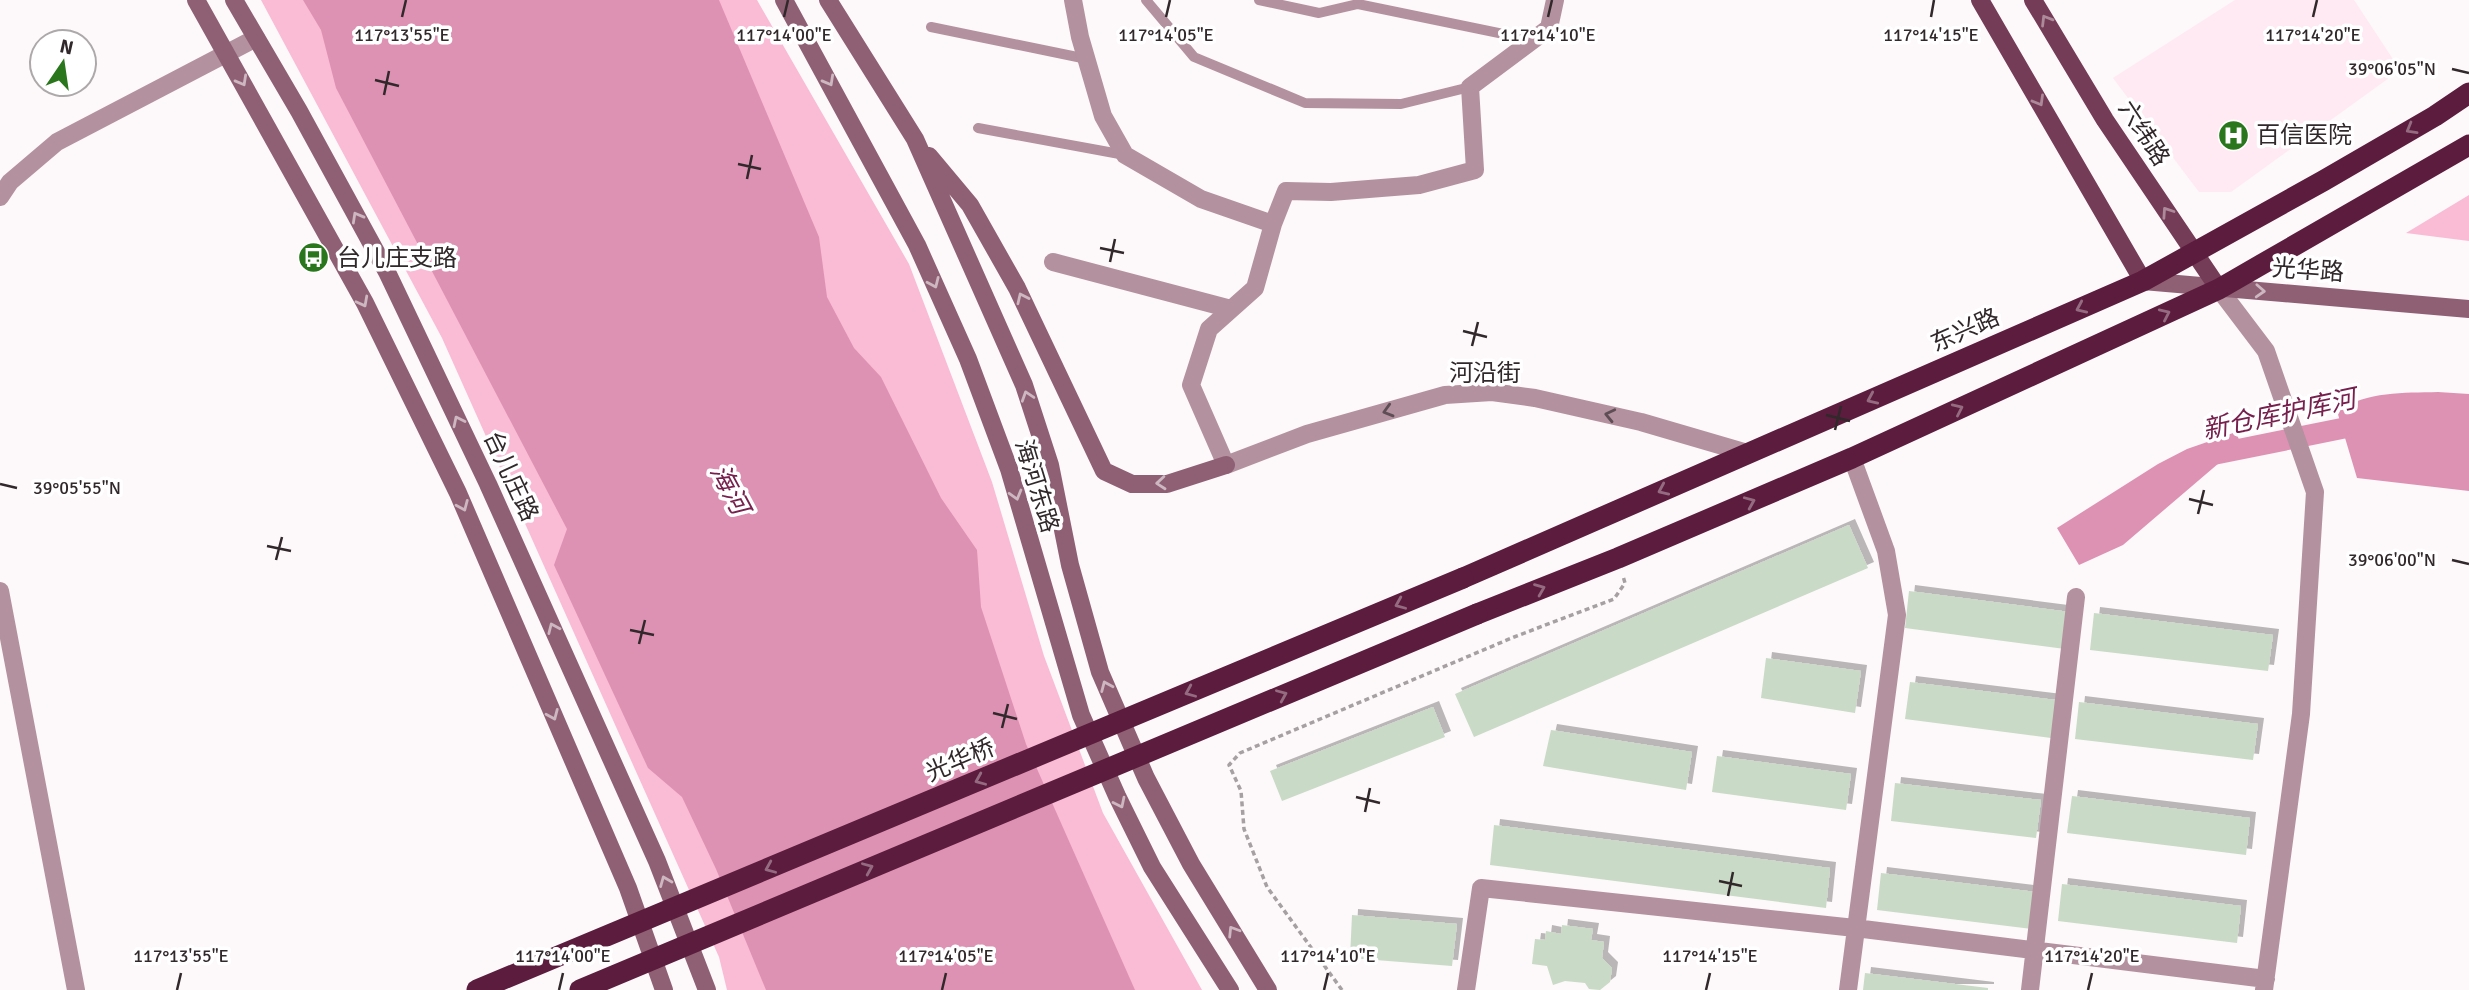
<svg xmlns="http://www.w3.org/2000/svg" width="2469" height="990" font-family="Signika,'Noto Sans SC',sans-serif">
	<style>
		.built { fill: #ffe9f2 }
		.green { fill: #fabbd5 }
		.water { fill: #de92b3 }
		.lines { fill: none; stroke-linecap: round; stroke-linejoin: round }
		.canal { stroke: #de92b3; stroke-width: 21 }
		.building { fill: #c9dac6; filter: url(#shadow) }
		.path { stroke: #a6a0a2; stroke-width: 3.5; stroke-dasharray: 5 3.5; stroke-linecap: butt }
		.lane { stroke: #b3919f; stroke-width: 10 }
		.street { stroke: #b3919f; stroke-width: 18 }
		.secondary { stroke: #8f6074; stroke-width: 18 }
		.primary { stroke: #743c56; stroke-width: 18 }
		.highway { stroke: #5c1c3d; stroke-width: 21 }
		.highway-bridge { stroke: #5c1c3d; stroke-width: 21 }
		.oneway { stroke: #ac8a9a }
		.oneway2 { stroke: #cdb7c0 }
		.oneway3 { stroke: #956b81 }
		.oneway4 { stroke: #5e4d54 }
		.ticks { fill: none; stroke: #31282b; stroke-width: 2.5 }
		.labels { text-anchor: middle; stroke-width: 7; stroke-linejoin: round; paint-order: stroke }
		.street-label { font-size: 24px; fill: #31282b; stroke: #fff }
		.poi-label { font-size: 24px; fill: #31282b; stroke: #fff; text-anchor: start }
		.water-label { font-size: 26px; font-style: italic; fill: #77204e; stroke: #fff }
		.ticks-label { font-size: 18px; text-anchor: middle; fill: #31282b; stroke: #fff; stroke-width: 7; stroke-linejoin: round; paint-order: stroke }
	</style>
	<defs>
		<filter id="shadow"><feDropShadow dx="6" dy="-6" stdDeviation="0" flood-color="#0004"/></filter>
	</defs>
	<rect width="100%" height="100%" fill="#fdf8fa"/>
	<!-- built -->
	<path class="built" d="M2235,0h119l46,70 -169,122h-32l-86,-114z"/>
	<!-- green -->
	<path class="green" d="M261,0h496l152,264 83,218 52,174 59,157 99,177h-475l-8,-33 -277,-619z
		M2469,195v46l-63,-8z"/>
	<!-- water -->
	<path class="water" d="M303,0h416l100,237 8,60 27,51 27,29 60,121 36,52 4,57 45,137 109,246h-369l-50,-121 -34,-72 -34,-29 -94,-203 13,-36 -231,-441 -15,-58z
		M2438,392l31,2v97l-112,-13 -20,-67c31,-20 66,-18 101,-19z
		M2236,432l9,23 -26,8 -96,82 -44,20 -22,-37 101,-64 29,-15z"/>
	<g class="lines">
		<!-- canal -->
		<path class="canal" d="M2216,454l153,-31"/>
	</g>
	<!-- building -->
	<path class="building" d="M1849,525l19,43 -394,169 -19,-43z
		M1909,591l161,21 -5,37 -160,-21z
		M2094,613l179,22 -5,36 -178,-21z
		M1766,658l95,13 -6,42 -94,-15z
		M1910,682l146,18 -5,38 -146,-19z
		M2079,702l179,22 -5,36 -178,-21z
		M1433,707l12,30 -163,64 -12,-30z
		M1551,730l141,22 -6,38 -143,-24z
		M1717,756l134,18 -5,36 -134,-18z
		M1895,783l146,17 -5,38 -145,-17z
		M2072,796l178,22 -4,37 -179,-22z
		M1494,825l336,43 -4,40 -336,-43z
		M1881,873l155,19 -4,37 -155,-19z
		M2062,884l179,22 -4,37 -179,-22z
		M1352,915l105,9 -5,42 -102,-8z
		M1562,925l31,4 -2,11 13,2 -2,16 10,10 -2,14 -10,8 -11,-1 -4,-6 -20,-2 -12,4 -6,-19 -15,-2 3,-25 10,1 1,-9 15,3z
		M1865,973l123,15v2h-125z"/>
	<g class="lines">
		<!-- path -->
		<path class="path" d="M1342,990l-75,-103 -23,-58 -3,-38 -12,-26 11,-12 274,-116 100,-38 11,-16 -2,-7"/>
		<!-- lane -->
		<path class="lane" d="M1146,0l48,57 111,46 96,1 69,-17
			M1259,0l60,13 39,-9 175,36
			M931,27l156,32
			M978,128l147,27"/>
		<!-- street -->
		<path class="street" d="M1073,0l7,37 23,79 22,39 76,44 72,25 -18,64 -46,41 -18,56 35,80 81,-31 138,-39 47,-3 43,6 106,24 106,31
			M0,197l10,-15 47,-40 199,-104
			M1273,224l13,-33 45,1 88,-7 56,-15 -5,-83 79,-59 6,-28
			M1053,262l178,47
			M2219,289l47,62 49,141 -14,222 -37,276
			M0,591l76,399
			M1466,990l15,-102 374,40 411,51
			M1848,990l49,-375 -11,-64 -34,-93
			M2030,990l46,-393"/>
		<!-- secondary -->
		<path class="secondary" d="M196,0l169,303 93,190 170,395 36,102
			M234,0l65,111 88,161 101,212 169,377 50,129
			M784,0l133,245 51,114 41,110 72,246 36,81 35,71 78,123
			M828,0l87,139 109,246 26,80 20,100 30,107 46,106 45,86 77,126
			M929,156l41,49 47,83 87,183 28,13h35l59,-19
			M2143,281l326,28"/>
		<!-- primary -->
		<path class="primary" d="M1980,0l163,281
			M2033,0l72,120 114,169"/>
		<!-- highway -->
		<path class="highway" d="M1463,578l680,-297 180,-100 112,-65 34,-23
			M1477,614l141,-56 234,-100 367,-169 250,-144"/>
		<!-- highway-bridge -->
		<path class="highway-bridge" d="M477,990l986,-412
			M580,990l897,-376"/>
	</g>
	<!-- one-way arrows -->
	<defs><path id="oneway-chevron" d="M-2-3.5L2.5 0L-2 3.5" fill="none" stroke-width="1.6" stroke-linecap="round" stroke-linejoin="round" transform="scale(1.75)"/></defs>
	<g class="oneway">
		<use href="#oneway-chevron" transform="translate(2046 20) rotate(-121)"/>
		<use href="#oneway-chevron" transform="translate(2039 101) rotate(60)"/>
		<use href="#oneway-chevron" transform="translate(2167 212) rotate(-124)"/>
	</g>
	<g class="oneway2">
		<use href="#oneway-chevron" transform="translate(242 81) rotate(61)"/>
		<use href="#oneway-chevron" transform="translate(829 81) rotate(61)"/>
		<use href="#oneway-chevron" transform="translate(357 217) rotate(-119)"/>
		<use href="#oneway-chevron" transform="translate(934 283) rotate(66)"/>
		<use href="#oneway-chevron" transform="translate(2260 291) rotate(3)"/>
		<use href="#oneway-chevron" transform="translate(1022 298) rotate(-115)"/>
		<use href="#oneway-chevron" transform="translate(363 302) rotate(62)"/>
		<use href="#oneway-chevron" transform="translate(1027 396) rotate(-108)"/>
		<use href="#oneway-chevron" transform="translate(458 421) rotate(-116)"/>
		<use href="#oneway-chevron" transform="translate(1161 483) rotate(175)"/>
		<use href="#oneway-chevron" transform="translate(1016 495) rotate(74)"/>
		<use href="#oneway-chevron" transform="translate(463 506) rotate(67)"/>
		<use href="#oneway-chevron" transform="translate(553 628) rotate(-114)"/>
		<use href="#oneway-chevron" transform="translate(1106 686) rotate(-113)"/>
		<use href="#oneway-chevron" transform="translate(553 715) rotate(67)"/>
		<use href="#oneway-chevron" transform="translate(1120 803) rotate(64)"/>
		<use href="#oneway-chevron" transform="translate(665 881) rotate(-112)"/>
		<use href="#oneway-chevron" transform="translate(1233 931) rotate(-122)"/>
	</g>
	<g class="oneway3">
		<use href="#oneway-chevron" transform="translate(2411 129) rotate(150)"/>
		<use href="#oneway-chevron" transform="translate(2081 308) rotate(156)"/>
		<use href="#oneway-chevron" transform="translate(2165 314) rotate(-25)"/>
		<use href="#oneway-chevron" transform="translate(1872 399) rotate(156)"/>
		<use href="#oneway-chevron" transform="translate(1958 409) rotate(-25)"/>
		<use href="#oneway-chevron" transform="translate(1663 490) rotate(156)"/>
		<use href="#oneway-chevron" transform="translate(1750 502) rotate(-23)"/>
		<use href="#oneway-chevron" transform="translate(1540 589) rotate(-22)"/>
		<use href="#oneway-chevron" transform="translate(1400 604) rotate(157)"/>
		<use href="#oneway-chevron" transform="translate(1190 692) rotate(157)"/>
		<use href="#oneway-chevron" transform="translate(1282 695) rotate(-23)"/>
		<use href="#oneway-chevron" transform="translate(980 780) rotate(157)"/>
		<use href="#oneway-chevron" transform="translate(770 868) rotate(157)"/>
		<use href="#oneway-chevron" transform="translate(868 868) rotate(-23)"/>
	</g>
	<g class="oneway4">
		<use href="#oneway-chevron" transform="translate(1388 411) rotate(164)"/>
		<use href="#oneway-chevron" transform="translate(1610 415) rotate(-167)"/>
	</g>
	<!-- ticks -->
	<path class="ticks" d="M402,17l4,-17M784,17l4,-17M1166,17l4,-17M1548,17l4,-17M1931,17l3,-17M2313,17l4,-17M2452,69l17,4M375,80l24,6M384,95l5,-24M738,164l23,5M747,179l5,-24M1100,248l24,5M1110,262l5,-23M1463,331l24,6M1472,346l6,-24M1826,415l24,6M1835,430l6,-24M0,484l17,4M2189,499l24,6M2198,514l6,-24M267,546l24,5M276,560l6,-23M2452,560l17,4M630,630l24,5M639,644l6,-24M993,713l24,6M1002,728l6,-24M1356,797l24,6M1365,812l5,-24M1719,881l23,5M1728,896l5,-24M177,990l4,-17M559,990l4,-17M942,990l4,-17M1324,990l4,-17M1706,990l4,-17M2088,990l4,-17"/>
	<!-- icons -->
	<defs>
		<symbol id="hospital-disc" viewBox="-11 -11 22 22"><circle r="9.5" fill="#2a761c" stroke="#fff"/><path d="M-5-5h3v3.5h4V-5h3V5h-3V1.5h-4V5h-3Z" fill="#fff"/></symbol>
		<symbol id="bus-disc" viewBox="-11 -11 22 22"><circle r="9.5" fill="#2a761c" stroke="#fff"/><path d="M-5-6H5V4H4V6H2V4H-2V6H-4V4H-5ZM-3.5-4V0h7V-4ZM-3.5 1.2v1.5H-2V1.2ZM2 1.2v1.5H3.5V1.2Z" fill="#fff"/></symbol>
	</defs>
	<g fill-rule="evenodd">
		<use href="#hospital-disc" x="2216" y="118" width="35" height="35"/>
		<use href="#bus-disc" x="296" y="240" width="35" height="35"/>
	</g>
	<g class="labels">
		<!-- street labels -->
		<g class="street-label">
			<text transform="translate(2144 133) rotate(57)" y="8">六纬路</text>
			<text transform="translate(2308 270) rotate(4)" y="8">光华路</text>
			<text transform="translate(1965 330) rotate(-24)" y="8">东兴路</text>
			<text x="1485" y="381">河沿街</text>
			<text transform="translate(511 476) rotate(65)" y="8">台儿庄路</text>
			<text transform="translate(1037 486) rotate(73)" y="8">海河东路</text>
			<text transform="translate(960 760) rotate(-23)" y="8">光华桥</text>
		</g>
		<!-- poi labels -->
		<g class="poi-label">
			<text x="2256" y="143">百信医院</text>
			<text x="337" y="266">台儿庄支路</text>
		</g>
		<!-- water labels -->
		<g class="water-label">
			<text transform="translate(2279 414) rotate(-12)" y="9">新仓库护库河</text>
			<text transform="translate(730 489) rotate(62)" y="9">海河</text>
		</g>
	</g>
	<g class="ticks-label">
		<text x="402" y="41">117°13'55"E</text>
		<text x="784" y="41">117°14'00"E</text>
		<text x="1166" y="41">117°14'05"E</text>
		<text x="1548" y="41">117°14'10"E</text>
		<text x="1931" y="41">117°14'15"E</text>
		<text x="2313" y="41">117°14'20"E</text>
		<text x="2392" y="75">39°06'05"N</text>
		<text x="77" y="494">39°05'55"N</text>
		<text x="2392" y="566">39°06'00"N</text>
		<text x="181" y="962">117°13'55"E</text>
		<text x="563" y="962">117°14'00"E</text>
		<text x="946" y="962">117°14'05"E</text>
		<text x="1328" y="962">117°14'10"E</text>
		<text x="1710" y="962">117°14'15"E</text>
		<text x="2092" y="962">117°14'20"E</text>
	</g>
	<!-- north arrow -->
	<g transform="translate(63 63) rotate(13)"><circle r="33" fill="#ffffff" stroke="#ada9aa" stroke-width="2"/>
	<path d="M0-5L12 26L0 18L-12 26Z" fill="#2a761c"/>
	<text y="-10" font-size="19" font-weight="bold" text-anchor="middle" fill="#31282b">N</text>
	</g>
</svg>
